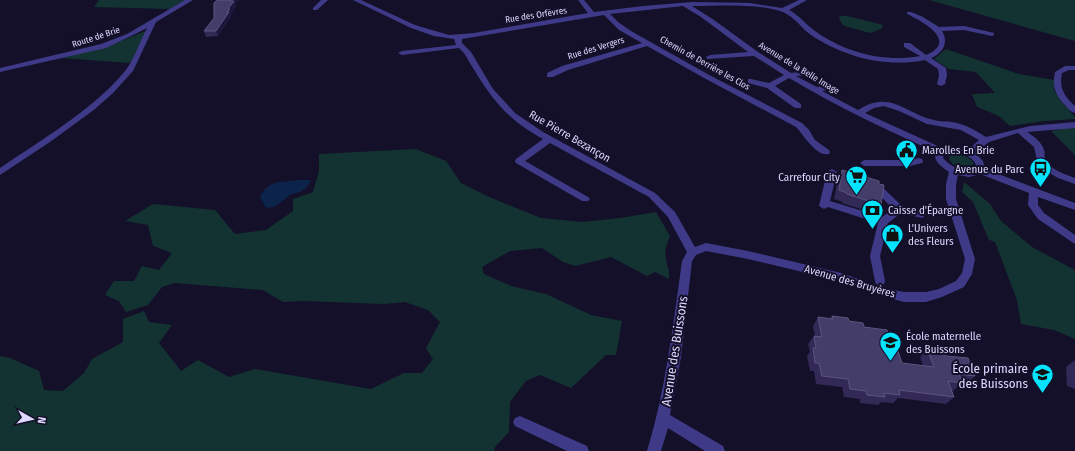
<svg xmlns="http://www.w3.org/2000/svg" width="1075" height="451" font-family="'Fira Sans Condensed',sans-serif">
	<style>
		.green { fill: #133332 }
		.water { fill: #0c234c }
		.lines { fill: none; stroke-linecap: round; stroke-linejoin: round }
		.minor { fill: #3e3a88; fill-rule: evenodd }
		.wall { fill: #322957 }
		.shaded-wall { fill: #1e173d }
		.building { fill: #443c69; stroke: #5c5480 }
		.labels { text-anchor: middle; stroke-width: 4; stroke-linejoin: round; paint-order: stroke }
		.far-street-label { font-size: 9px; fill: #ddd8ff; stroke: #141029 }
		.street-label { font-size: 11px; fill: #ddd8ff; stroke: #141029 }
		.poi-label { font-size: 11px; fill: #ddd8ff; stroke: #141029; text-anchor: start }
		.near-street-label { font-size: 13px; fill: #ddd8ff; stroke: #141029 }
		.near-poi-label { font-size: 13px; fill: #ddd8ff; stroke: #141029; text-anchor: end }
	</style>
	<rect width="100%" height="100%" fill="#141029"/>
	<!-- green -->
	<path class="green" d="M99,0h87l-16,9 -76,-2z
		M929,0h146v41z
		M840,16h7l36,9 -2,4 -11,4 -26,-7 -5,-7z
		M146,31l-14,30 -4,2 -66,-5 46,-12z
		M946,49l73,25 35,6v10l7,11 14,16v2l-31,2 -34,5 -11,-10 -22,-9 -5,-13 23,-1 -19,-21 -27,-3 -15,-10z
		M1067,128h8v27l-24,-24z
		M416,149l30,12 15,22 28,14 52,21 41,4 38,-4 36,-6 14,24c-3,7 -6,15 -4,23 1,9 4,10 3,20l-14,-7 -8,4 -36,-19 -36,9 -12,-4 -21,-14 -32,3 -28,16 2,7 27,12 35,8 45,21 31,6 -6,34h-10l-35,33 -31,-13 -14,6 -16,21 -1,30 -14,15 -1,4h-494v-95l10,2 29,13 5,19 19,1 21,-18 8,-14 31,-17v-23l21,-8 5,11 23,3 -13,18 22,28 17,-11 31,17 26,-8 116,20 33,-16h18l11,-14 -7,-11 14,-26 -12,-12 -23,-8 -21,2 -81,-3 -20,1 -20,-12 -89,-7 -12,4 -14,18 -22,7 -7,-11 -14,-6 9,-14h20l8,-15 17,4 13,-17 -19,-7 -5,-21 -23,-4 28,-17 62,6 20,24 31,-4 27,-19v-12l20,-7 6,-21v-17z
		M953,155c8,-1 15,1 20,7l1,5c-9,5 -20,1 -25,-8l1,-3z
		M964,182l26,22 11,17 31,26 43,23v69l-21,-9 -33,-6 -4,-24 -22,-58 -6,-2 -16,-38 -11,-10z"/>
	<!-- water -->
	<path class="water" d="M298,180h13l-5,8 -6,4 -8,2 -18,13 -8,1 -6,-11c9,-18 20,-14 38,-17z"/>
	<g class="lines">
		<!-- minor -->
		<path class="minor" d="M185,0h8l-37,22 -23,49 -20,22 -18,16 -45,33 -50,33v-7c41,-28 94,-59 125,-97 9,-11 15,-30 22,-43l-16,8 -25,12 -106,24v-4l101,-24 26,-10z
			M321,0h7l-11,10h-4v-2z
			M353,0h8l54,25 34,10 25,-2 114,-20 -10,-13h6l10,12 49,-6 49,-4 58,1 32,5 17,-8h8l-18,10c10,5 16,14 26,21 29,21 69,32 105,25l-16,-9v-4h6l16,12c33,-14 -4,-34 -19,-41v-2h4l12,5 16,10 25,-1 30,7v2l-2,1 -28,-6 -22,1c7,12 1,22 -11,27l15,10 1,7 -2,9 -4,2 -4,-2 2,-9 -1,-6 -13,-9c-39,8 -81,-3 -114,-25 -10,-7 -16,-18 -28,-23 -26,-9 -64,-6 -91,-6l22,14 44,32 33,21 15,-2h9v4l-19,1 21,11 17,-2v4l-12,2 36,19c33,-21 47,4 76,10 6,2 12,1 18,2 13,2 23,8 34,15l44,-11 45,-4v6l-48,4c6,4 15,10 17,18 1,3 0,6 1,9 5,11 20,15 30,19v6l-17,-6 -14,-8 -7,-10 -3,-13 -16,-14 -29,9 -14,11 8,8 2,8 90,34v7l-37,-13v8l6,8 31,22v9l-37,-25 -10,-14 1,-12 -49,-19 -11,3 -11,-2 -2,9v15l19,60 -3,15 -8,13 -22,10 -16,5h-22l-21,-6 -43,-15 -92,-22 -42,-8 -10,4 -4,6 -11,96 -11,58 53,31 2,5h-20l-37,-23 -7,23h-14c19,-62 26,-126 35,-190l5,-9 -19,-35 -19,-20 -99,-54 -25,18 63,36 2,2 -2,2h-6l-66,-38 -1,-2 1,-2 27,-20c-41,-22 -56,-47 -79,-86l-5,-5 -57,7 -4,-2 4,-2 54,-6 -2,-6 -20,-3 -23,-8zM683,6l18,11 47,35 -38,3 -4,2 1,2 47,-3 30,19 -15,8 -18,-4h-3v4l19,5 28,20h6v-4l-26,-18 14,-8c47,28 97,52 147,74 -4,9 6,15 13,20l-3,12v15l19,60 -3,14 -6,8 -17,8 -13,3h-22l-20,-4 -43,-15 -93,-22 -42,-8 -11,4 -20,-35 -20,-19 -112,-61 -28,-19 -22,-24 -22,-37 -9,-9v-4l142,-24 15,15 23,13 -80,23 -15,7v4h6l15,-7 79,-24 59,33 90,48c8,8 20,30 33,27l1,-2 -1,-2 -14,-10 -6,-10 -7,-7 -91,-47 -80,-45 -13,-9 -8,-8zM884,106l15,5 28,13 34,6 18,10 -11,10 -16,-4 -10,2 -77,-35 9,-5zM947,152c10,-1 25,3 29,13v4c-12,5 -25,-2 -33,-11l1,-4z
			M1065,66h10v4h-6l-7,3c-3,15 2,23 13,33v7c-4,-1 -7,-4 -10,-8 -10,-10 -13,-19 -10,-33z
			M919,158l3,1 1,2 -1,2 -12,3h-46l-4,-3 4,-3h46z
			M832,169l5,3 -7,29 52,16 11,-8 -22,-23 -2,-2 2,-2h6l25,24 23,6 2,2 -5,4 -21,-5 -13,10 -8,33 5,25 -1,3 -4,1 -4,-1 -1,-3 -5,-25 8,-33 -50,-16 -4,2 -5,-3 8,-34z
			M520,416l67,30 2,5h-22l-52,-25 -2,-4 2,-4z"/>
	</g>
	<!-- wall -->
	<path class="wall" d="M217,0h22l-4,3 1,3 -4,7v1l-2,2 1,1 -13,19 -12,1 -2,-6 10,-13z
		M842,170l37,14 2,21 -5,9 -34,-11 1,-1 -9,-3 4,-20z
		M832,316l17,5 15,6 28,18 10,18 21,3 -3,-9 7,-8 19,7 29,20 -9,8 -4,-1 -9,8 -1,-1 2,7 -8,7 -48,-6 -5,5 -12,-1 -3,3 -18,-2v-4l-16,-2 -2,-10 -26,-3 -2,-13h-4l-3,-15 3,-4 -2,-8 6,-8h1l-2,-10 5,-9 12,2z
		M1075,360v29l-8,-3 -1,-19z"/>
	<!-- shaded-wall -->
	<path class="shaded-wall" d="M231,0h8l-4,3 1,3 -4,7v1l-2,2 1,1 -13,19 -2,-5 11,-19 3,-11z"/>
	<!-- building -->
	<path class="building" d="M217,0h14l-1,1h4l-6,8h2l-3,3h2l-13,19h-12l10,-13v-15z
		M842,170l37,11v3l5,1 -3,20 -34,-11v-1l-8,-3z
		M832,316l16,2 1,3 14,2 1,4 23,3 5,15h4l6,18 32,4 -7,-18 17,2 2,5 22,2 7,18 -16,-2 3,9 -14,-2 6,16 -55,-7 1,5 -16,-2 1,4 -18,-2 -1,-4 -16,-2 -2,-10 -26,-3 -3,-13h-4l-2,-15h3l-2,-12 8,1 -4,-20 15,2z"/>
	<!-- icons -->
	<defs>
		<symbol id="civic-pin" viewBox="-11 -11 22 30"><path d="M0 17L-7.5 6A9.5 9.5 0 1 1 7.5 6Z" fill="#04e4ff" stroke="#141029"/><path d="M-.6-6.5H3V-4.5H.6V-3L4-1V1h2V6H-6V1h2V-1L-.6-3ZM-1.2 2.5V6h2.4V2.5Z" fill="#111"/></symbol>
		<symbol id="bus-pin" viewBox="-11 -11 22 30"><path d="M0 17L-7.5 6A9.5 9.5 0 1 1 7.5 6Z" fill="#04e4ff" stroke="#141029"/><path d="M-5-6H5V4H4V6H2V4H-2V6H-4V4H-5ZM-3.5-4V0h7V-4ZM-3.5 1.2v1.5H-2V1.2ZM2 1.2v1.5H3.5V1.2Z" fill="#111"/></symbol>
		<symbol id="supermarket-pin" viewBox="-11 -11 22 30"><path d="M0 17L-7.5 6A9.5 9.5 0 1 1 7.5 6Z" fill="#04e4ff" stroke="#141029"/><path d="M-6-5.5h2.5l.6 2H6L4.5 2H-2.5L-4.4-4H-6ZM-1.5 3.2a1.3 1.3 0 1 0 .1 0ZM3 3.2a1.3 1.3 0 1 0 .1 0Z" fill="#111"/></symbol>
		<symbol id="bank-pin" viewBox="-11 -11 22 30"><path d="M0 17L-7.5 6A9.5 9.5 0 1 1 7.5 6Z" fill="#04e4ff" stroke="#141029"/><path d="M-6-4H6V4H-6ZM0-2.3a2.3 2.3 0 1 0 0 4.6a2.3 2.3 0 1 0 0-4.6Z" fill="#111"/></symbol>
		<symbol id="shop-pin" viewBox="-11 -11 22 30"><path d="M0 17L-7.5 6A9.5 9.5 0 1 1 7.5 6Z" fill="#04e4ff" stroke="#141029"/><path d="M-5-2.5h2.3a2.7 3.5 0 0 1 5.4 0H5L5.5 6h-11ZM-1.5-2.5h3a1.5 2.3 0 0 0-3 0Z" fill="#111"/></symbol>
		<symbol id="school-pin" viewBox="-11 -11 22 30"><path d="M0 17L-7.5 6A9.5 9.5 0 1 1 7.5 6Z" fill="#04e4ff" stroke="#141029"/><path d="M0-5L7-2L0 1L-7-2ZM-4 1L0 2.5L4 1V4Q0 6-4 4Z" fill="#111"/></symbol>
	</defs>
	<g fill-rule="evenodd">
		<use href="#civic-pin" x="894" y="138" width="25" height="34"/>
		<use href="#bus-pin" x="1028" y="156" width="25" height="34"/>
		<use href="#supermarket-pin" x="844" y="164" width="25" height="34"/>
		<use href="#bank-pin" x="860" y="198" width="25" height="34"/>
		<use href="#shop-pin" x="880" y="222" width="25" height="34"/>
		<use href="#school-pin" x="878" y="330" width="25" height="34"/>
		<use href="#school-pin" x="1030" y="362" width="25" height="34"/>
	</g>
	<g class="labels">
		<!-- far-street labels -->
		<g class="far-street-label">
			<text transform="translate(536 15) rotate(-9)" y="3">Rue des Orfèvres</text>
			<text transform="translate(96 37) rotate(-18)" y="3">Route de Brie</text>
			<text transform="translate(596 48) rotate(-17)" y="3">Rue des Vergers</text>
			<text transform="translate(705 63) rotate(29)" y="3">Chemin de Derrière les Clos</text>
			<text transform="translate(799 68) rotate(31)" y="3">Avenue de la Belle Image</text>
		</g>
		<!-- street labels -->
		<g class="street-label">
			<text transform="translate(570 136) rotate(30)" y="4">Rue Pierre Bezançon</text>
			<text transform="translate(850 281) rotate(16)" y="4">Avenue des Bruyères</text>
		</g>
		<!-- poi labels -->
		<g class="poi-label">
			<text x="922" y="154">Marolles En Brie</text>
			<text x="1024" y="173" text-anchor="end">Avenue du Parc</text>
			<text x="840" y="181" text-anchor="end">Carrefour City</text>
			<text x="888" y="214">Caisse d'Épargne</text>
			<text x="908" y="232">L'Univers<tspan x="908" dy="13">des Fleurs</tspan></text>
			<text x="906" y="340">École maternelle<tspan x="906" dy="13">des Buissons</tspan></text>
		</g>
		<!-- near-street labels -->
		<g class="near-street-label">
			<text transform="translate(674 351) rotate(-81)" y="5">Avenue des Buissons</text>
		</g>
		<!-- near-poi labels -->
		<g class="near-poi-label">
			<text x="1028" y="373">École primaire<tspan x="1028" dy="15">des Buissons</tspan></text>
		</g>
	</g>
	<!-- north arrow -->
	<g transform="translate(32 419) rotate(98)" stroke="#141029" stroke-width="3" paint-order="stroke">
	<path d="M0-3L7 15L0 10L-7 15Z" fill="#ddd8ff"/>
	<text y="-6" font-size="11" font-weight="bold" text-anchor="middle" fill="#ddd8ff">N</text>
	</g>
</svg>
